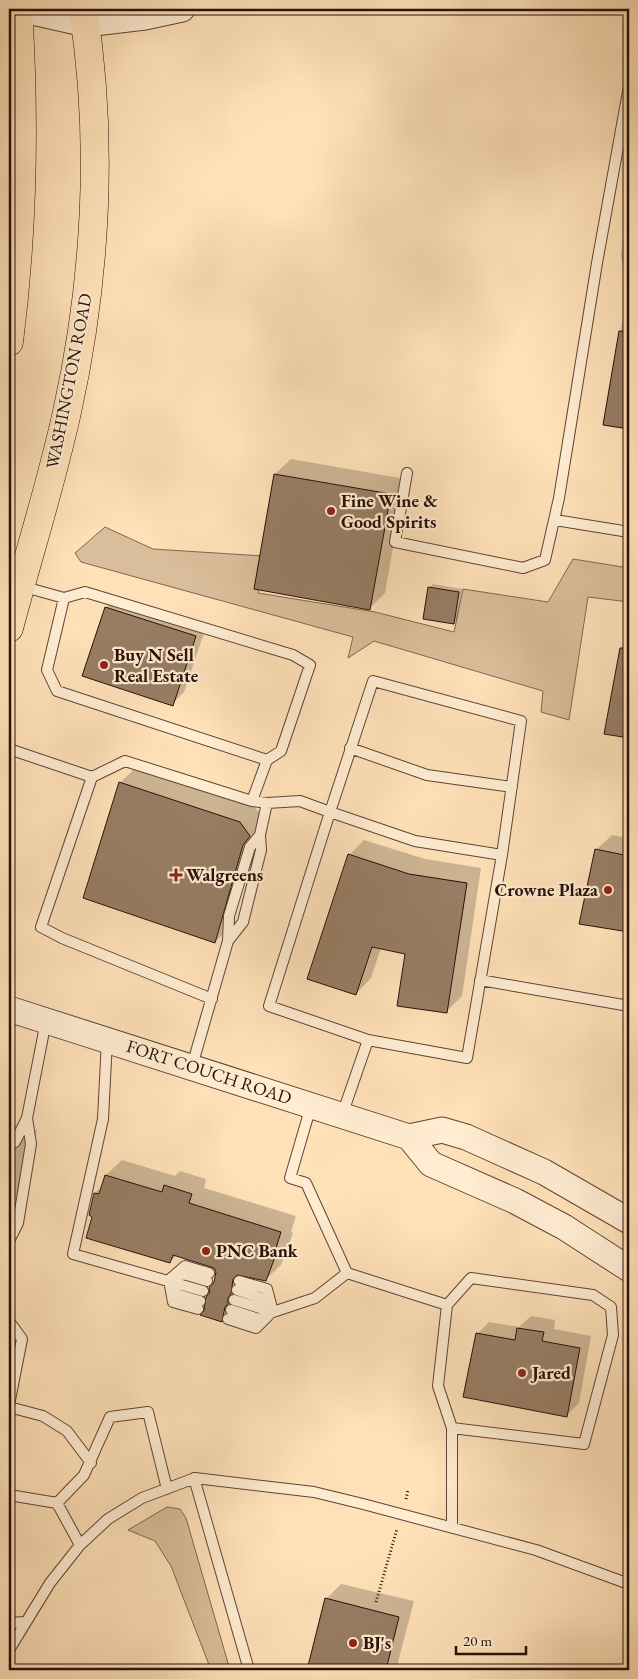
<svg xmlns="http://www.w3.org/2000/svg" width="638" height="1679" font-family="'EB Garamond',serif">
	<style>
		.green { fill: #dabd9a; stroke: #816651 }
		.shadow { fill: #0003 }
		.building { fill: #987d64; stroke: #281008 }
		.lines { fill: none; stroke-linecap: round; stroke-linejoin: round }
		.service-casing { stroke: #5e4434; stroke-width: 12 }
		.tertiary-casing { stroke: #5e4434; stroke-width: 27 }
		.primary-casing { stroke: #281008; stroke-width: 29 }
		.path { stroke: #281008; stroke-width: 3; stroke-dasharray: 1 2.5; stroke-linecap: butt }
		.service { stroke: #ffecd1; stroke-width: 10 }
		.tertiary { stroke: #ffecd1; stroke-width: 25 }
		.primary { stroke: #ffe1b8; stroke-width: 28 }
		.poi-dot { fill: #8f2418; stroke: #ffecd1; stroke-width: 2 }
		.labels { text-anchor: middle; stroke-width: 4.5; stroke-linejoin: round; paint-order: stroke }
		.street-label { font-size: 18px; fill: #281008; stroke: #ffecd1 }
		.poi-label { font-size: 18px; font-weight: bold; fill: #281008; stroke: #ffecd1; text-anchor: start }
	</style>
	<rect width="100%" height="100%" fill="#ffe1b8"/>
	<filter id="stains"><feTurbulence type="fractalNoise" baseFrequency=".004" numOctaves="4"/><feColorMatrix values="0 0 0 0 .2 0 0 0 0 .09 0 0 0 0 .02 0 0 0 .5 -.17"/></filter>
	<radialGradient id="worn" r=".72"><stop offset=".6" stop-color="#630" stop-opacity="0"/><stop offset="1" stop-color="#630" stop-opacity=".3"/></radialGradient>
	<!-- green -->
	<path class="green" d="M105,527l48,22 110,7 -5,37 117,19 79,20 9,-43 85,13 25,-43 56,9v34l-41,-5 -19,123 -28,-8 2,-21 -169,-50 -26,17 5,-21 -272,-75 -6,-9z
		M167,1507l13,2 6,9 44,152h-19l-40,-104 -16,-25 -27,-11z"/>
	<!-- shadow -->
	<path class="shadow" d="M629,193v235l-25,-4 24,-134 -7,-34 6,-59z
		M291,459l114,20 -20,114 -15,15 -95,-134z
		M433,584l29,5 -5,30 -3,4 -25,-35z
		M118,596l89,28 -23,68 -12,12 -66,-96z
		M629,658v78l-24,-3 12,-63z
		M136,767l119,40 10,13 -7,8 -28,98 -15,16 -95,-159z
		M612,835l17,3v93l-48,-8 15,-73z
		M364,840l61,19 56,9 -19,128 -16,16 -39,-59 -26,-5 -10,30 -15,16 -7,-139z
		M9,1125l14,2 8,7 6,-5 -12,75 -16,15z
		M122,1160l53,16 5,-5 26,8 -2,9 92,28 -5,16 2,1 -12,32 -16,15 -19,-6 -9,31 -15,15 -16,-8 9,-29 1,-15 -39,-13 -7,7 -80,-47 5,-22 9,-9 2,-9z
		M531,1316l24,4 -1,9 37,7 -12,67 -12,12 -90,-81 12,-12 30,5z
		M341,1584l73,17 -18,69h-88l18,-71z"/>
	<!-- building -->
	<path class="building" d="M619,331l10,1v97l-26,-4z
		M274,474l117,20 -21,116 -116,-21z
		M428,587l31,5 -5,32 -31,-5z
		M105,607l91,29 -23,70 -91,-30z
		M620,648h9v90l-25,-4z
		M119,782l121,40 10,14 -7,9 -28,98 -132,-45z
		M595,849l34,7v76l-50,-8z
		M348,854l61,20 58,9 -20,130 -50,-7 8,-52 -33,-7 -16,48 -49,-16z
		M105,1175l57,17 2,-7 28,9 -3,9 92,29 -5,16 2,1 -12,32 -29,-6 -4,4 -2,15 -3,4v6l-3,3 -3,15 -22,-7 4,-4 2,-14 4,-5 -1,-4 5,-6 2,-10 -2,-4 -41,-13 -3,8 -84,-25 6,-21 -3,-2 5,-22 5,1z
		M517,1328l27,4 -2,9 38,7 -13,69 -104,-20 13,-64 39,7z
		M325,1598l74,19 -13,53h-79z"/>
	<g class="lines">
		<defs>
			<path id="service" d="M407,473l-12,69 128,26 22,-8 14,-62 38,-235 32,-177
				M555,520l74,12
				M21,586l43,12 21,-6 208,63 17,10 -29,86 -14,9 -210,-69 -10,-21 17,-72
				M350,748l77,27 85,12
				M9,749l83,28 -51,150 21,11 150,61
				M92,777l33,-16 127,40 15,2 33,-2 30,11 43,-131 148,40 -19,134 -35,203 -99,-18 -26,75
				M252,801l15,-41
				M228,941l15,-19 18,-72 -1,-15 7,-32
				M480,980l149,26
				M107,1040l-4,79 -30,135 130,37
				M368,1040l-99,-34 61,-194 85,29 87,14
				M192,1066l36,-125 1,-25 21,-69 10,-12
				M15,1142l12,-24 19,-97
				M9,1241l9,-18 13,-79 -4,-26
				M347,1273l100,32
				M175,1278l8,-4 24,7
				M169,1280l4,22 25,7
				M169,1280l16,-14 24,7
				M239,1281l28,8 6,23
				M172,1286l4,8 24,7
				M237,1290l27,9 5,7
				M234,1300l39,12
				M231,1310l28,9 14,-7 42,-14 32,-25 -41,-90 -16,-5 21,-72
				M228,1319l28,9 12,-12
				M9,1321l13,18 -13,66
				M9,1407l34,9 24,15 24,32
				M452,1428l-14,-42 9,-81 24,-27 122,17 18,12 2,28 -29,109 -132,-16v100
				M194,1478l55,192
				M9,1495l48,8 23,42
				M57,1503l27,-28 26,-58 38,-5 19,77
				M9,1623l15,-1
				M9,1650l41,-67 30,-38 28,-26 34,-21 53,-20 119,14 49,12 173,46 93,34"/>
			<path id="tertiary" d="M19,9l67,15 59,-7 37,-8
				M9,1009l400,128 33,-7 24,7 78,35 85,49
				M409,1137l22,27 84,37 49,26 65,42"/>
			<path id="primary" d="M9,342c14,-110 16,-223 9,-333
				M9,628c19,-72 42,-143 58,-216 29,-131 37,-270 16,-403"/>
		</defs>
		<!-- service casing -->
		<use href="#service" class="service-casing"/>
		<!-- tertiary casing -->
		<use href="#tertiary" class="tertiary-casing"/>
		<!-- primary casing -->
		<use href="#primary" class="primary-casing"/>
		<!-- path -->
		<path class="path" d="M406,1499l2,-9
			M376,1602l21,-73"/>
		<!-- service -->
		<use href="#service" class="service"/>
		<!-- tertiary -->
		<use href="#tertiary" class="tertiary"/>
		<!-- primary -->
		<use href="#primary" class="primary"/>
	</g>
	<!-- markers -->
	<g class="poi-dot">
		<circle cx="331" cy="511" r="5"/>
		<circle cx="104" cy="665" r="5"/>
		<path d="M173.5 867.5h5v5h5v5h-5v5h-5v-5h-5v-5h5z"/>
		<circle cx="608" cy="890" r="5"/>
		<circle cx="206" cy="1251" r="5"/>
		<circle cx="522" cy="1373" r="5"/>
		<circle cx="353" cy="1643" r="5"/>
	</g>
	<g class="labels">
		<!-- street labels -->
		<g class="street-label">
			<text transform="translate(69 381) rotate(-79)" y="6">WASHINGTON ROAD</text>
			<text transform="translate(209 1072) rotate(18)" y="6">FORT COUCH ROAD</text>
		</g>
		<!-- poi labels -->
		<g class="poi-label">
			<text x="341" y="507">Fine Wine &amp;<tspan x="341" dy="21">Good Spirits</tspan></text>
			<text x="114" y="661">Buy N Sell<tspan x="114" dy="21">Real Estate</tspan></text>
			<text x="186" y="881">Walgreens</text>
			<text x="598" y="896" text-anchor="end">Crowne Plaza</text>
			<text x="216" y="1257">PNC Bank</text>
			<text x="532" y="1379">Jared</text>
			<text x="363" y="1649">BJ's</text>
		</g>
	</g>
	<!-- margin -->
	<rect width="638" height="1679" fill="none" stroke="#ffe1b8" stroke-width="30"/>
	<rect x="10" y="10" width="618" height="1659" fill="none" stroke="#281008" stroke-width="2.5"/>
	<rect x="15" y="15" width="608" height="1649" fill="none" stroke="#281008"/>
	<!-- scale -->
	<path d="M456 1646v8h70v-8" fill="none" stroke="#281008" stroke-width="2.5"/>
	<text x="463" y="1646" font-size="15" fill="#281008" stroke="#ffecd1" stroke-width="4" paint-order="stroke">20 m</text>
	<rect width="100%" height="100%" filter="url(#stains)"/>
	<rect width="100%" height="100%" fill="url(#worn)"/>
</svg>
